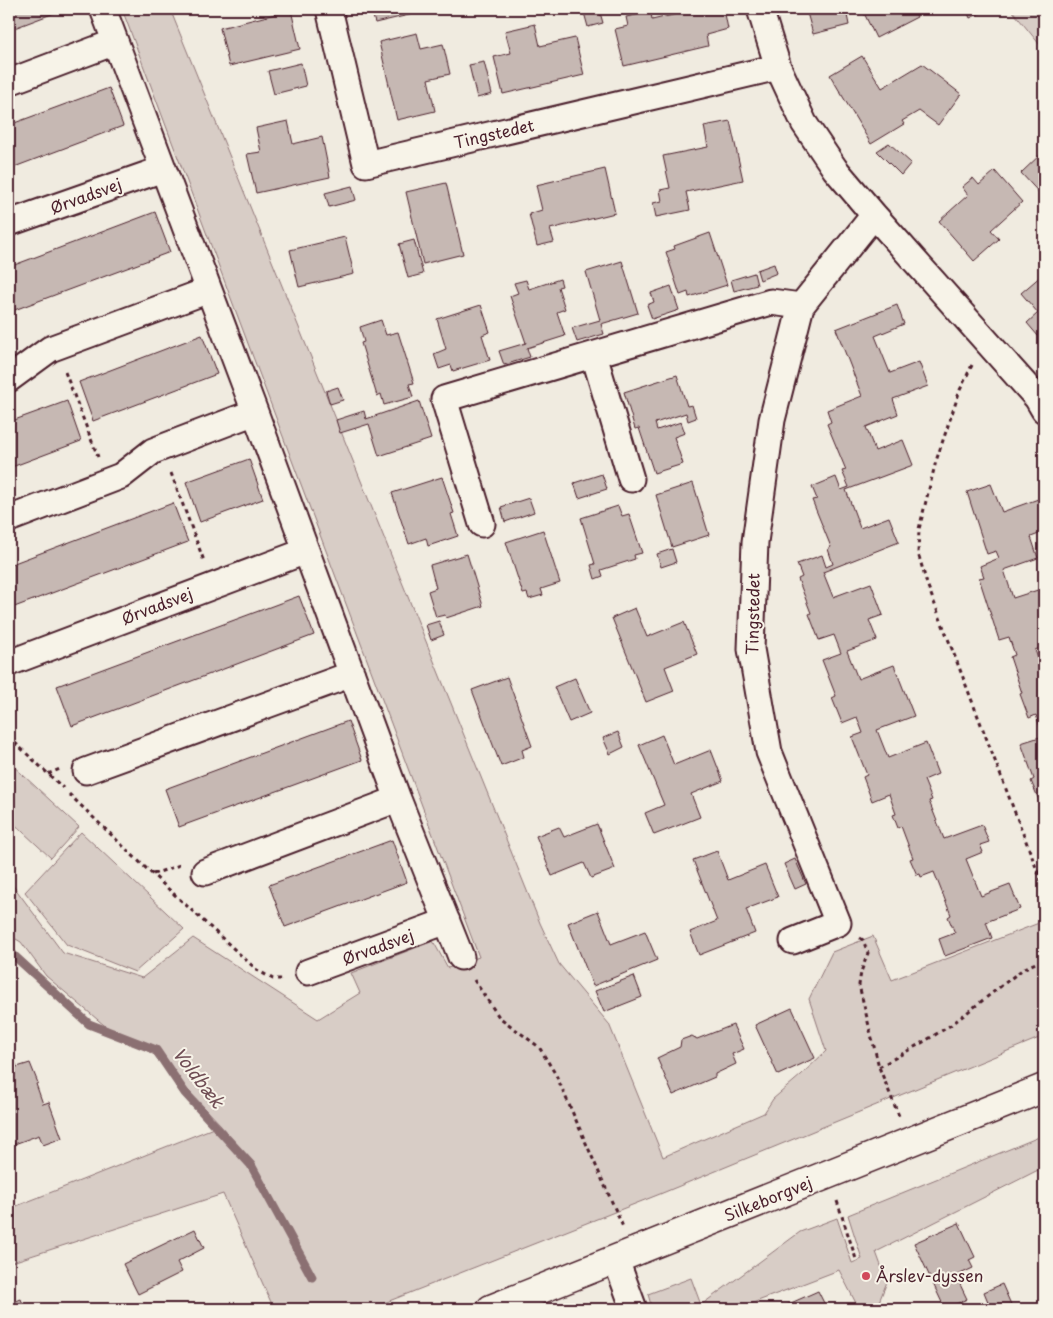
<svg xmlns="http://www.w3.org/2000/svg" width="1053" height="1318" font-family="'Playpen Sans',sans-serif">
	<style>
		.green { fill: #d8cdc6; stroke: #917678 }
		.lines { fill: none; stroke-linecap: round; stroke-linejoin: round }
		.stream { stroke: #8b6f72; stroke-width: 9 }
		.building { fill: #c6b8b3; stroke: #4a1f2b }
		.minor-casing { stroke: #4a1f2b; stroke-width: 29 }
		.secondary-casing { stroke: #4a1f2b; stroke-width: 31 }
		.path { stroke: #4a1f2b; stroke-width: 3; stroke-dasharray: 4 4; stroke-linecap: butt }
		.minor { stroke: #f7f3e8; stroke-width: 25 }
		.secondary { stroke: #f7f3e8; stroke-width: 28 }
		.poi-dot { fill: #d1495b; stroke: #f7f3e8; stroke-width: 2 }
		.labels { text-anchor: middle; stroke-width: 4; stroke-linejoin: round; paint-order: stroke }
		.street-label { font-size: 16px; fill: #4a1f2b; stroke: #f7f3e8 }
		.poi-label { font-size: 16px; fill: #4a1f2b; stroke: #f7f3e8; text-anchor: start }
		.water-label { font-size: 18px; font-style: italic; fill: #704e55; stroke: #f7f3e8 }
	</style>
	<rect width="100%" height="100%" fill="#f0ebe0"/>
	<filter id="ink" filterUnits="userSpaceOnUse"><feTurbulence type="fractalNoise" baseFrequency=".02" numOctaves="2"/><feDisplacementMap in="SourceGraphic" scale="10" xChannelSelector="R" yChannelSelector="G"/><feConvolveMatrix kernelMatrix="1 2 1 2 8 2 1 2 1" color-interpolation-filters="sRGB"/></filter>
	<g filter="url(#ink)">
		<!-- green -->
		<path class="green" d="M122,9h48l370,914 19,41 50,60 54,133 101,-44 9,-14 28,-24 25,-24 -17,-52 23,-47 41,-16 19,44 152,-59v115l-384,158 -291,115h-95l-51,-115 -214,69v-54l212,-84 -65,-69 -52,-31 -58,-49 -25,-34 -12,-7v-55l54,73 79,25 51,-40 125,81 42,-26 -9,-20 82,-32 15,27 31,-11z
			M1011,9h33v41z
			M9,762l70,65 -28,31 -42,-39z
			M81,832l103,97 -49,43 -68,-27 -42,-53z
			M1044,1135v32l-168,85 11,30 -11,27h-17l-20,-39 -102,39h-35l-2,-4 -4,4h-44l-4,-15 43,-16 10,27 99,-73 37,-14 15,45 10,-4 -14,-44z"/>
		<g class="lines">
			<!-- stream -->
			<path class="stream" d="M9,951l80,73 67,26 29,43 66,72 61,112"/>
		</g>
		<!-- building -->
		<path class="building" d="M9,9h56l-56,21z
			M371,9h40l2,5 -38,9z
			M583,9h16l4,14 -15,4z
			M698,9h26l4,20 -22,6 2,11 -84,20 -9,-37 13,-3 -2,-9 25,-5 1,8z
			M806,9h46l-6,1 3,15 -36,9z
			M873,9h40l4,8 -41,21 -12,-25z
			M966,9h20l1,1 -17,8z
			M291,10l9,39 -71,17 -9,-38z
			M535,24l5,22 35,-8 9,37 -81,19 -9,-37 17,-4 -6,-22z
			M417,33l4,16 22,-5 7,30 -22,5 7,32 -38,9 -18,-78z
			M862,56l20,32 40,-24 39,30 -23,31 -19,-14 -17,10 2,3 -33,20 -41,-69z
			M484,62l8,32 -15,4 -8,-33z
			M301,63l5,23 -32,8 -6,-23z
			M109,88l14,38 -114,43v-44z
			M288,121l5,23 29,-7 8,40 -74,16 -9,-39 14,-2 -5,-24z
			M730,121l13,59 -57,12 4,18 -34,7 -3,-14 9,-2 -2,-11 10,-2 -7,-32 45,-9 -4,-21z
			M889,143l22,20 -10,12 -24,-24z
			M1044,151v47l-23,-25z
			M605,169l10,44 -65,16 4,13 -17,4 -8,-32 13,-4 -6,-25z
			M995,171l27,31 -31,28 8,9 -25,22 -35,-40 29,-26 -6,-8 11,-9 6,7z
			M446,183l17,71 -40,10 -17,-72z
			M352,186l4,14 -27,7 -4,-14z
			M155,212l15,40 -161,60v-45z
			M710,233l17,52 -38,12 -1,-5 -8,3 -14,-43 9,-3 -1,-3z
			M345,237l9,37 -55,13 -9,-37z
			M414,240l9,34 -15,4 -9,-34z
			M622,261l16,52 -37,11 3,10 -27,8 -5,-14 28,-8 -14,-48z
			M774,264l3,9 -17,7 -3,-10z
			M754,273l3,12 -23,6 -3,-11z
			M1042,275l2,3v65l-17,-20 11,-10 -17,-20z
			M560,279l2,7 -4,1 7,22 -8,3 8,24 -38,12 3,9 -26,8 -5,-14 27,-8 -16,-47 8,-3 -4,-10 12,-3 3,9z
			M671,286l8,24 -27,9 -5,-14 7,-3 -3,-9z
			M481,305l9,27 -8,3 8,25 -37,11 -2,-6 -12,4 -5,-15 12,-5 -9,-30z
			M897,305l7,19 -29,12 15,37 29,-11 9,24 -35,13 5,15 -32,13 9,24 28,-11 10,25 -67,25 14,38 29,-11 10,25 -76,30 10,25 38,-14 12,32 -14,5 8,20 -30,11 11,28 36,-14 20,51 -37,14 11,28 38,-15 12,31 -14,6 8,20 -3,1 15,38 38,-14 7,17 -9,3 3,7 -17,7 15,37 29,-11 10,24 -34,13 6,16 -47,18 -6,-17 16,-6 -7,-16 3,-2 -17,-43 -13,5 -1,-3 -3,1 -7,-16 3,-1 -12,-32 -3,2 -5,-13 3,-1 -7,-20 -17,7 -9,-24 4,-2 -15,-38 11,-4 -6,-16 -15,6 -10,-25 4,-2 -14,-36 19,-7 -7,-18 -15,5 -10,-26 2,-1 -13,-34 4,-2 -5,-13 25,-9 4,12 7,-3 -5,-15 3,-2 -19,-47 5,-1 -5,-12 24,-10 5,13 8,-3 -7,-16 4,-1 -19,-46 4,-2 -4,-12 35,-14 -26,-67z
			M381,320l5,15 12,-3 16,51 -5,1 4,13 -29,8 -3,-11 -4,2 -16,-53 3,-1 -4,-15z
			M202,335l15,39 -124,47 -14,-39z
			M677,375l10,31 5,-1 4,13 -8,3 -2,-8 -31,10 2,7 24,-8 4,11 -11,4 9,27 -29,9 -15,-45 -4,1 -11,-37z
			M338,387l5,13 -13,4 -4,-13z
			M67,401l14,40 -72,27v-46z
			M419,401l12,38 -52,17 -10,-32 -29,9 -4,-13 28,-9 2,8z
			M249,459l14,40 -63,23 -14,-40z
			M602,474l5,15 -28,9 -5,-15z
			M442,477l12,36 -3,1 7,22 -30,10 -2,-8 -17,6 -17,-51z
			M693,483l16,52 -37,12 -16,-52z
			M991,484l11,28 39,-14 3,9v25l-13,5 7,21 -34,12 9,28 31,-10v35l-1,1 1,22 -9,4 9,25v128l-3,2 -10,-24 3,-2 -13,-36 22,-7 -7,-21 -7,3 -9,-24 2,-1 -12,-36 5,-2 -6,-18 -10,3 -20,-62 5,-1 -4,-11 19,-8 -3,-7 -9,3 -20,-62z
			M529,498l5,14 -29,10 -4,-15z
			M173,503l15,39 -179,67v-44z
			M618,506l4,10 7,-2 13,39 -8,2 1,4 -34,11 2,6 -8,3 -4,-14 4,-1 -14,-46z
			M543,530l17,53 -19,6 2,6 -14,4 -2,-6 -4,1 -17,-52z
			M672,549l4,13 -15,5 -4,-13z
			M467,554l16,52 -37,12 -1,-3 -9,2 -8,-26 8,-3 -6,-23z
			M299,596l15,39 -242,91 -15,-40z
			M635,608l12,29 37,-15 13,32 -32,13 9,24 -28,11 -34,-84z
			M439,621l5,14 -13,5 -5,-15z
			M507,677l25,69 -10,4 2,7 -23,9 -29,-76z
			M575,678l15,35 -21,9 -15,-35z
			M348,721l14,39 -183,67 -14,-38z
			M618,732l6,15 -14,7 -7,-16z
			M662,735l12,30 37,-15 12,31 -32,13 9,23 -46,18 -9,-22 19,-8 -25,-60z
			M597,824l18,45 -24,9 -7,-15 -32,13 -16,-40 23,-9 5,10z
			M392,840l15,42 -122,45 -16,-42z
			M717,851l11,29 37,-15 13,32 -32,12 9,24 -56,22 -9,-23 27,-11 -24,-61z
			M795,859l11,25 -11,5 -11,-25z
			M598,911l13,33 34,-13 12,29 -64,26 -25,-63z
			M634,976l8,21 -38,15 -9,-21z
			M792,1008l23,50 -37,17 -23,-50z
			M733,1025l11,24 -12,5 4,10 -21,10v3l-42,18 -16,-37 23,-11 1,-7 11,-4 5,3z
			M9,1045l8,22 13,-4 8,20 -2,1 7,20 6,-2 13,36 -19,7 -4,-10 -30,11z
			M959,1223l16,34 -6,3 4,8 -17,8 11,23 -22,10 -31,-66z
			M195,1229l9,19 -27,14 5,10 -44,22 -15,-30z
			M1002,1284l11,25h-22l-7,-17z
			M818,1291l9,18h-44l-1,-2z
			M21,1299l4,10h-16v-5z"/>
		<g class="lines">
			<defs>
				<path id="minor" d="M103,9l152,403 143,387 63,158
					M329,9l37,155 412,-97
					M760,9l18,58 26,56 31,46 39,46 163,183 7,12
					M9,82l106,-40
					M9,223l154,-54
					M594,355l37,124
					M9,379l41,-30 159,-59
					M9,519l112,-43 32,-25 102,-39
					M482,524l-38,-125 327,-97 30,4
					M9,663l297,-112
					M86,771l266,-97
					M205,872l193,-73
					M793,941l45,-18 -69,-171 -18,-103 4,-107 17,-122 29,-114 73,-91
					M308,972l139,-51
					M616,1260l18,49"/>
				<path id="secondary" d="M491,1309l553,-221"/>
			</defs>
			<!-- minor casing -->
			<use href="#minor" class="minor-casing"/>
			<!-- secondary casing -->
			<use href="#secondary" class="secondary-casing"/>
			<!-- path -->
			<path class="path" d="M972,365l-12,25 -24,71 -17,68 -1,24 9,31 117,304
				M65,372l33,85
				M171,473l33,88
				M9,737l54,51
				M48,774l12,-5
				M69,794l83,80 105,96 16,9h11
				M153,874l27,-9
				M860,938l3,2 5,13 -7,19 -2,13 20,82 20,49
				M474,980l25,37 40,30 17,28 67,152
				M879,1067l46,-26 26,-16 72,-56 21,-10
				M837,1201l20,61"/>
			<!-- minor -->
			<use href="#minor" class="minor"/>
			<!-- secondary -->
			<use href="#secondary" class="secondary"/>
		</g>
	</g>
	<!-- markers -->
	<circle class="poi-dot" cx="866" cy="1276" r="5"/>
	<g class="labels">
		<!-- street labels -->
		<g class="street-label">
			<text transform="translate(494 134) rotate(-13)" y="6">Tingstedet</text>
			<text transform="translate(86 196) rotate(-20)" y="6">Ørvadsvej</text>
			<text transform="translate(157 606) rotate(-21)" y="6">Ørvadsvej</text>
			<text transform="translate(753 614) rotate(-89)" y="6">Tingstedet</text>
			<text transform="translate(378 947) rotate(-20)" y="6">Ørvadsvej</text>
			<text transform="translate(768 1199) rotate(-22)" y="6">Silkeborgvej</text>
		</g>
		<!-- poi labels -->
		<g class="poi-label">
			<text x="876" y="1282">Årslev-dyssen</text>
		</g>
		<!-- water labels -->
		<g class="water-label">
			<text transform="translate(198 1078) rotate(52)" y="6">Voldbæk</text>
		</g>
	</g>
	<!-- margin -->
	<rect width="1053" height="1318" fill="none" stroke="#f7f3e8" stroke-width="30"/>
	<rect x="15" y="15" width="1023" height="1288" fill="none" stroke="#4a1f2b" stroke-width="2" filter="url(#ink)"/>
</svg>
